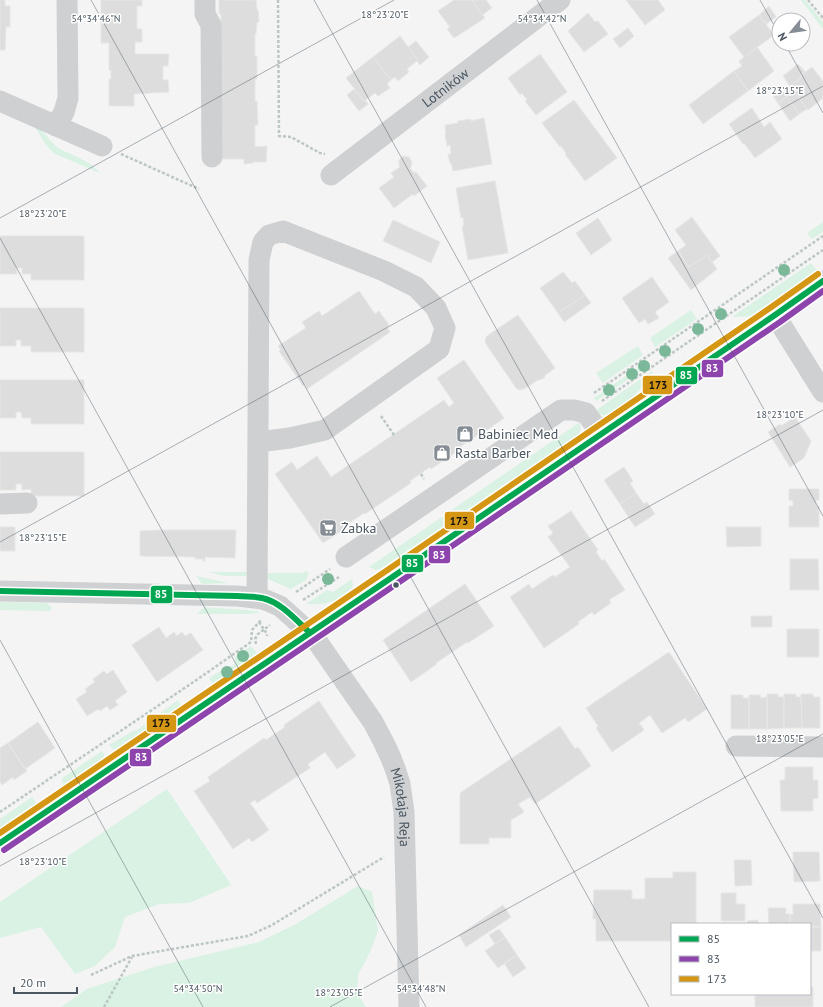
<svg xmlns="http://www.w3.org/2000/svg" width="823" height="1007" font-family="'PT Sans',sans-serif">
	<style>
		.green { fill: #d9f2e3 }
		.building { fill: #ddddde; stroke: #e5e6e7 }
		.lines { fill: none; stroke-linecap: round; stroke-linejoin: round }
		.path { stroke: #bcc7c4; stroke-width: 2.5; stroke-dasharray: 3 2; stroke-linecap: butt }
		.minor { stroke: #ced0d2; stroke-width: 21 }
		.bus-1-casing { stroke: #fff; stroke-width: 9 }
		.bus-2-casing { stroke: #fff; stroke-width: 9 }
		.bus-3-casing { stroke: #fff; stroke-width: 9 }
		.bus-1 { stroke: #00a651; stroke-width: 6 }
		.bus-2 { stroke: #8e44ad; stroke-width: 6 }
		.bus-3 { stroke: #d49613; stroke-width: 6 }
		.tree { fill: #7ab899 }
		.ticks { fill: none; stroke: #4a5661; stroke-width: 1; stroke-opacity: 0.45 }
		.bus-dot { fill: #4a5661; stroke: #fff; stroke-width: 1.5 }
		.labels { text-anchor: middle; stroke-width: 3; stroke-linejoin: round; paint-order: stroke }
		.street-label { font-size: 14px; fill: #4a5661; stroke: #fff }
		.poi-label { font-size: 14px; fill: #4a5661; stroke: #fff; text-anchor: start }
		.ticks-label { font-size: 10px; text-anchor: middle; fill: #4a5661; stroke: #fff; stroke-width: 3; stroke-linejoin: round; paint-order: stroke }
		.line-badge { stroke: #fff; stroke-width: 1.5 }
		.badge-label { font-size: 11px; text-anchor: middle; font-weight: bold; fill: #fff }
		.pale-badge-label { font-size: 11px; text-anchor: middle; font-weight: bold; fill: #111 }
	</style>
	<rect width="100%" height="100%" fill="#f4f4f4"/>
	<!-- green -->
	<path class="green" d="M801,0h4l18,22v7z
		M36,123c5,6 16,20 21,24 15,9 33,13 43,26l-45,-19 -9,-9 -11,-18z
		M823,222v10l-11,7 -5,-6z
		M811,263l7,9 -65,44 -18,1 -2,-1z
		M691,310l6,9 -42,28 -5,-9z
		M638,346l5,9 -40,28 -7,-10z
		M646,362l2,4 -52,35 -2,-3z
		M652,371l1,1 -9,13 -12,13 -25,18 -9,-2 -3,-3z
		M579,422c3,6 2,9 -2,15l-197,132 -4,1 -7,-3 208,-143z
		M306,571l3,2 -3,7 -15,9 -25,-11v-5h36z
		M208,572h41l-3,4h-22z
		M196,576l33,7 -27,1z
		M352,579c2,10 0,11 -8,16 -13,9 -22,10 -38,9l21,-14 6,2z
		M0,602l47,1 4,4v4l-51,-1z
		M204,607l43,3 13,2 -3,1 -8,1h-52z
		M251,646l7,8 -41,28 -5,1 -3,-5 13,-8 12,-5 1,-8z
		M178,700l3,6 -62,43 -5,1 -5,-5 24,-14 4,-1z
		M102,751c2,3 3,5 1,9l-40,27 -1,-9z
		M167,789l64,96 -42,18 -30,1 -34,13 -10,30 -20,19 -20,8 -34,-47 -41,11v-36z
		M32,797l5,8 -37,25v-11z
		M358,886l14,6 6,39 -8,21 -12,23 -1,18 9,14h-305l26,-18 67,-22 105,-25 37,-18z"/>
	<!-- building -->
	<path class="building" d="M0,0h5v6h5v21h-4l-1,23h-5z
		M101,0h41v6h-5v23h5v13h-7v12h34l-1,12h-5v14h5l1,12 -35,2v12h-25v-27h2v-9h-2v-27h-8v-22h2v-7h-2z
		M219,0h37l1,10h1l1,12h-2l-1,12h-1v22h2v23h-2v22h2l1,24h-3v22l12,-1 -1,16h-13v1l-9,1v-5h-23l-1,-138h1v-7h-2z
		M454,0h18l13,18 -31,20 -7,-9 3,-2 -12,-16z
		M472,0h14l6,8 -10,7z
		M626,0h32l7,10 -20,15z
		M769,6l7,11 -10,7 -7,-9z
		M588,13l7,9 3,-1 10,13 -24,18 -16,-21z
		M759,15l15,20 -30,22 -15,-20z
		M628,28l6,8 -14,12 -7,-9z
		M400,36l18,24 -11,9 2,3 -11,9 -3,-4 -4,3 -18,-23z
		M416,41l13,16 -9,8 -3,-4 1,-1 -10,-13z
		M757,47l17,24 -26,20 -14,-20 8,-5 -3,-5z
		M540,54l27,38 -31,23 -11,-14 2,-1 -5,-7 -2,2 -12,-17z
		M373,57l18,23 -4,4 3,4 -12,8 -3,-3 -11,8 -18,-23z
		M798,64l7,8 -5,4 1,2 -11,8 -7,-10z
		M812,67l11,14v17l-15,12 -18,-24 11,-8 -1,-2z
		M734,71l14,20 -45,33 -14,-19z
		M354,89l10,12 1,-1 3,4 -9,7 -12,-16z
		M792,89l15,20 -8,5 -14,-19z
		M781,90l6,7 -9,6 -5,-7z
		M787,97l12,17 -9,7 -12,-18z
		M574,100l43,58 -32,23 -20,-27 1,-1 -5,-7 -1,1 -18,-24z
		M752,108l12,19 6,-5 12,17 -27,19 -11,-15 -1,1 -14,-20z
		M484,118l8,46 -39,7 -2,-8h-1l-2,-9h3l-1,-9 -3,1 -2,-11 1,-1 -1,-9 13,-2v-2l13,-2v2z
		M403,156l6,1 3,5 -1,5 -1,1 4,5 2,-1 11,14 -13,10 -1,-2 -19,14 -15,-20 15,-11 -3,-4 9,-6 -1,-2v-5z
		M495,181l13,72 -40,7 -6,-34h2l-1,-9 -2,1 -5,-30z
		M692,217l28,39 -8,6 -5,-7 -18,12 -11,-16 8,-6 -11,-15z
		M598,218l14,22 -21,15 -15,-22z
		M393,220l47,22 -9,21 -48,-22z
		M0,236h84v44h-53v-6h-9v-6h-6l1,6h-17z
		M678,251l11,16 18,-12 10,14 -26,21 -23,-32z
		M563,272l9,11 3,-2 10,14 -27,18 -18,-25z
		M652,277l17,25 -14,10 4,6 -11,6 -3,-5 -6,4 -17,-25z
		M359,291l16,23 4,-3 10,14 -2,2 3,5 -83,57 -2,-4 -2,1 -24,-35 2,-1 -3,-4 28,-18 -4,-6 17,-11 3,5z
		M585,295l6,8 -27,19 -6,-9z
		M0,308h84v44h-53v-6h-10v-6h-5v6h-16z
		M518,315l37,53 -11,8 1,2 -7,2 -14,9 -4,1 -4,-2 -30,-44 -1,-4 2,-4z
		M464,360l40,58 -24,17 -1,-1 -18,12 1,2 -31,21 -1,-2 -20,14 1,2 -46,31 -1,-1 -15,10 1,2 -27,18 -48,-69 17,-12 5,8 20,-14 14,21 72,-49 41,-28 5,7 5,-4 -17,-25z
		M0,380h84v44h-53v-6h-9l-1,-6h-5v6h-16z
		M795,417l16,24 -7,17 -14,9 -22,-35 12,-8 1,2z
		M0,452h84v44h-53v-7l-9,1v-6h-6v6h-16z
		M624,467l9,14 -3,2 6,10 -16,11 -16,-24z
		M789,489h30v11h-3v6h3v21h-30v-21h4v-5l-4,-1z
		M636,493l8,11 3,-2 8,12 -20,13 -15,-23z
		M571,511l27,39 -2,2 6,9 2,-2 21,31 -16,10 2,3 -17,12 -2,-3 -14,10 1,2 -35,24 -34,-51 19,-13 3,5 21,-14 2,2 15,-10 -22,-30 5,-4 -5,-7z
		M0,527h15v24h-15z
		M726,527h35v19l-34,1z
		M162,530h74l-1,28 -30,-1v4h-2v-2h-8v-2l-55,-1v-25z
		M790,559h28l1,31h-29z
		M465,584l29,42 -26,17 -1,-1 -31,21 1,1 -26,18 -28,-42z
		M751,616h21v11h-21z
		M159,627l7,11 8,-6 3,4 5,-4 3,4 6,-3 12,17 -46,32 -25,-37z
		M787,629h32v28h-32z
		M669,652l38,57 -19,13 -3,-4 -23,15 -12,-18 -11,8 5,7 -32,22 -16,-24 2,-2 -12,-18z
		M113,670l14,22 -12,9 3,4 -8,5 -3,-4 -7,5 -2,-2 -11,7 -11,-17 11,-7 -2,-3 10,-7 -2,-3 11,-8 3,3z
		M767,694h11v3h6v31l-17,1z
		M784,694h12v3h5l1,31h-18z
		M801,694h12v3h7v31h-18z
		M731,695h12v3h6v31h-18z
		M749,695h11l1,3 6,-1v32h-18z
		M319,701l37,55 -19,13 -12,-17 -17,12 2,4 -53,35 -2,-3 -5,3 19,27 -17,12 -3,-4 -16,11 -39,-58 16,-10 -2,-4 56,-39 2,2 19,-13 -1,-2z
		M38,722l17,26 -30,21 -17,-26z
		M560,726l15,23 3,-2 13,19 -56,38 -5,-7 -12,7 6,8 -13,8v18h-22v6h-29v-51z
		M8,743l19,28 -13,9 -1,-3 -11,8 -2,-3v-34z
		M785,767h28v13h5v18l-5,1v12h-32l-1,-31h5z
		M793,852h26l1,29 -26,1z
		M734,860h17l1,25 -17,1z
		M673,872h23v52h-24v17h-76v-22h-3l1,-29h38v9h13v-21h28z
		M721,893h15v11h9v17h-24z
		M793,904h27l1,23h-11v-3h-20v-10l3,1z
		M503,905l8,12 -45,30 -7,-12z
		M768,908h18v6h4v10h-21z
		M758,920v4h-11v-3z
		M810,927h11v24h-11z
		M499,929l6,8 -10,7 -6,-9z
		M505,937l12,18 -19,13 -13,-17z
		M517,955l9,13 -13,9 -9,-14z
		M810,987h3v20h-58v-13h55z"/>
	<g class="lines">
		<!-- path -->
		<path class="path" d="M278,0l1,136 12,1 29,16 5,1
			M808,0l15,18
			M121,154l78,35
			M594,393l229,-157
			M602,401l221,-151
			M381,416l13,19
			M421,474l3,5
			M296,592l34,-23
			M303,600l36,-23
			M259,622l8,12v2
			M256,644l-1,-5 3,-5 12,-9
			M0,812l195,-131 56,-39 1,-12 9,-10
			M91,975l41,-19 116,-20 24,-11 112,-68
			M104,1007l28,-50"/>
		<!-- minor -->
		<g class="minor">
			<path d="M205,0v14l6,11 1,132"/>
			<path d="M0,101l102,45"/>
			<path d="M56,126l8,-14 4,-14 -1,-98"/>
			<path id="s1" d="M331,175l229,-175"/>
			<path d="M775,315l48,77"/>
			<path d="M0,504l27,-1"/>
			<path d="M346,557l215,-147h13l12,3 15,21"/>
			<path id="s2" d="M0,591l237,5 26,3 17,7 30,27 9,11 54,78 11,21 7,15 5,13 4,13 4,28 5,195"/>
			<path d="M257,598l2,-338 4,-18 6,-7 14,-4 101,40 32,16 20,21 9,20 -6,21 -114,81 -35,8 -32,4"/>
			<path d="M736,746l87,1"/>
			<path d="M0,843l391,-265 384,-263 48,-34"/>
		</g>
		<defs>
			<path id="bus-1" d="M0,591l237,5c8,1 17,0 25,2 19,4 34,22 48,35
				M0,843l391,-265 384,-263 48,-34"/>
			<path id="bus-2" d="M4,850l391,-265 385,-263 43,-31"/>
			<path id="bus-3" d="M0,833l386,-262 384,-263 48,-34"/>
		</defs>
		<!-- bus-1 casing -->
		<use href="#bus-1" class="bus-1-casing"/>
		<!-- bus-2 casing -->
		<use href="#bus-2" class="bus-2-casing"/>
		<!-- bus-3 casing -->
		<use href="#bus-3" class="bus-3-casing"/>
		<!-- bus-1 -->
		<use href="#bus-1" class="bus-1"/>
		<!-- bus-2 -->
		<use href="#bus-2" class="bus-2"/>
		<!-- bus-3 -->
		<use href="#bus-3" class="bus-3"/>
	</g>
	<!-- trees -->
	<g class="tree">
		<circle cx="784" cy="270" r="6"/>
		<circle cx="721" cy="314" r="6"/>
		<circle cx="698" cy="329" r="6"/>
		<circle cx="665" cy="351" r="6"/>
		<circle cx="644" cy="366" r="6"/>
		<circle cx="632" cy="374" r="6"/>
		<circle cx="609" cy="390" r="6"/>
		<circle cx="328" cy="579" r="6"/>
		<circle cx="243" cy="656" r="6"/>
		<circle cx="227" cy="672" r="6"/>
	</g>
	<!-- ticks -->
	<path class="ticks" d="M91,0l558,1007M314,0l509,918M537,0l286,516M760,0l19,34M785,44l38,69M0,218l394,-218M0,238l426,769M0,542l823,-456M0,640l203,367M0,866l823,-456M330,1007l493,-273"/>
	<!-- icons -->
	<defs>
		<symbol id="shop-square" viewBox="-11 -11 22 22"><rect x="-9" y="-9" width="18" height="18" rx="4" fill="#868d94" stroke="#fff"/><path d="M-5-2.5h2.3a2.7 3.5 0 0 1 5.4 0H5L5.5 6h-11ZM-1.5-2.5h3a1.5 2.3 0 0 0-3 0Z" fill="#fff"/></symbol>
		<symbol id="supermarket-square" viewBox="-11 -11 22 22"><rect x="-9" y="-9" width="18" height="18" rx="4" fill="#868d94" stroke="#fff"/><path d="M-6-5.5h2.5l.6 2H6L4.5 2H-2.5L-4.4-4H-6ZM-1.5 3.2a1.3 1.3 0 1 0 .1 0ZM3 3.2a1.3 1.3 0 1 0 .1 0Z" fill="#fff"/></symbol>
	</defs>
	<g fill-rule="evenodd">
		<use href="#shop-square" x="455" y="424" width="20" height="20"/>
		<use href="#shop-square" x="432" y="443" width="20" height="20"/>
		<use href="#supermarket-square" x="318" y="518" width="20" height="20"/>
	</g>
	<!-- markers -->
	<circle class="bus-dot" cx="396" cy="585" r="3.5"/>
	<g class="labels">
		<!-- street labels -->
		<g class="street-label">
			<text dy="5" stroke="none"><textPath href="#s1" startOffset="144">Lotników</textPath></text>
			<text dy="5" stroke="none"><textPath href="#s2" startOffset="522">Mikołaja Reja</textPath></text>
		</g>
		<!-- poi labels -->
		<g class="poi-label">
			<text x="478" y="439">Babiniec Med</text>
			<text x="455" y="458">Rasta Barber</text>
			<text x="341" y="533">Żabka</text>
		</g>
	</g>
	<g class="ticks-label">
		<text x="385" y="18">18°23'20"E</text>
		<text x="96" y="22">54°34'46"N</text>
		<text x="542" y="22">54°34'42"N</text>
		<text x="780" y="94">18°23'15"E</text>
		<text x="43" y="217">18°23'20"E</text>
		<text x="780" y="418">18°23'10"E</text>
		<text x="43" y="541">18°23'15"E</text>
		<text x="780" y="742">18°23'05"E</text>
		<text x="43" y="865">18°23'10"E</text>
		<text x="198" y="992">54°34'50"N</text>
		<text x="421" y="992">54°34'48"N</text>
		<text x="339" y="996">18°23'05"E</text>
	</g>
	<g class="line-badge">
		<rect x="701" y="359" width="23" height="19" rx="4" fill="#8e44ad"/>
		<rect x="675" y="366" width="23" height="19" rx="4" fill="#00a651"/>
		<rect x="642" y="375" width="31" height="20" rx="4" fill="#d49613"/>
		<rect x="444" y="511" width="31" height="19" rx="4" fill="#d49613"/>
		<rect x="428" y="545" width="23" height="19" rx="4" fill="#8e44ad"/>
		<rect x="401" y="554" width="23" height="19" rx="4" fill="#00a651"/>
		<rect x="150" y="585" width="23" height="19" rx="4" fill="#00a651"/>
		<rect x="146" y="714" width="31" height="19" rx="4" fill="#d49613"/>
		<rect x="129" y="748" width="23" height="19" rx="4" fill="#8e44ad"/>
	</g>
	<g class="badge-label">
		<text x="712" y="372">83</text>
		<text x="686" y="379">85</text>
		<text x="439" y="559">83</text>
		<text x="412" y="567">85</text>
		<text x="161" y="598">85</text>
		<text x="141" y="761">83</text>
	</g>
	<g class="pale-badge-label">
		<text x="658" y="389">173</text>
		<text x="459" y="525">173</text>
		<text x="161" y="727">173</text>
	</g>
	<!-- legend -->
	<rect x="671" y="923" width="140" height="72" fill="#ffffff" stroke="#b7bbc0"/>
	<rect x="679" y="936" width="20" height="6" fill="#00a651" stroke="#b7bbc0"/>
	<text x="707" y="943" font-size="12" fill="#4a5661">85</text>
	<rect x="679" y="956" width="20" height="6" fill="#8e44ad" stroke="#b7bbc0"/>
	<text x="707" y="963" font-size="12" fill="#4a5661">83</text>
	<rect x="679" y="976" width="20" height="6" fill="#d49613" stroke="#b7bbc0"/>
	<text x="707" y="983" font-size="12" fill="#4a5661">173</text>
	<!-- north arrow -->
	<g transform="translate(791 32) rotate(241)"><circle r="19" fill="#ffffff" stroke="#b7bbc0"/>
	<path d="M0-3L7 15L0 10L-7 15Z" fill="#868d94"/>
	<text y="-6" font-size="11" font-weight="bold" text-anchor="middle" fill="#4a5661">N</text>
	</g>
	<!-- scale -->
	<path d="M14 987v6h63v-6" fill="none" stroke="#4a5661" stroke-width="2"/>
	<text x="20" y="987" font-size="12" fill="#4a5661" stroke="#ffffff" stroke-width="3" paint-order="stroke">20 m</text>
</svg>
